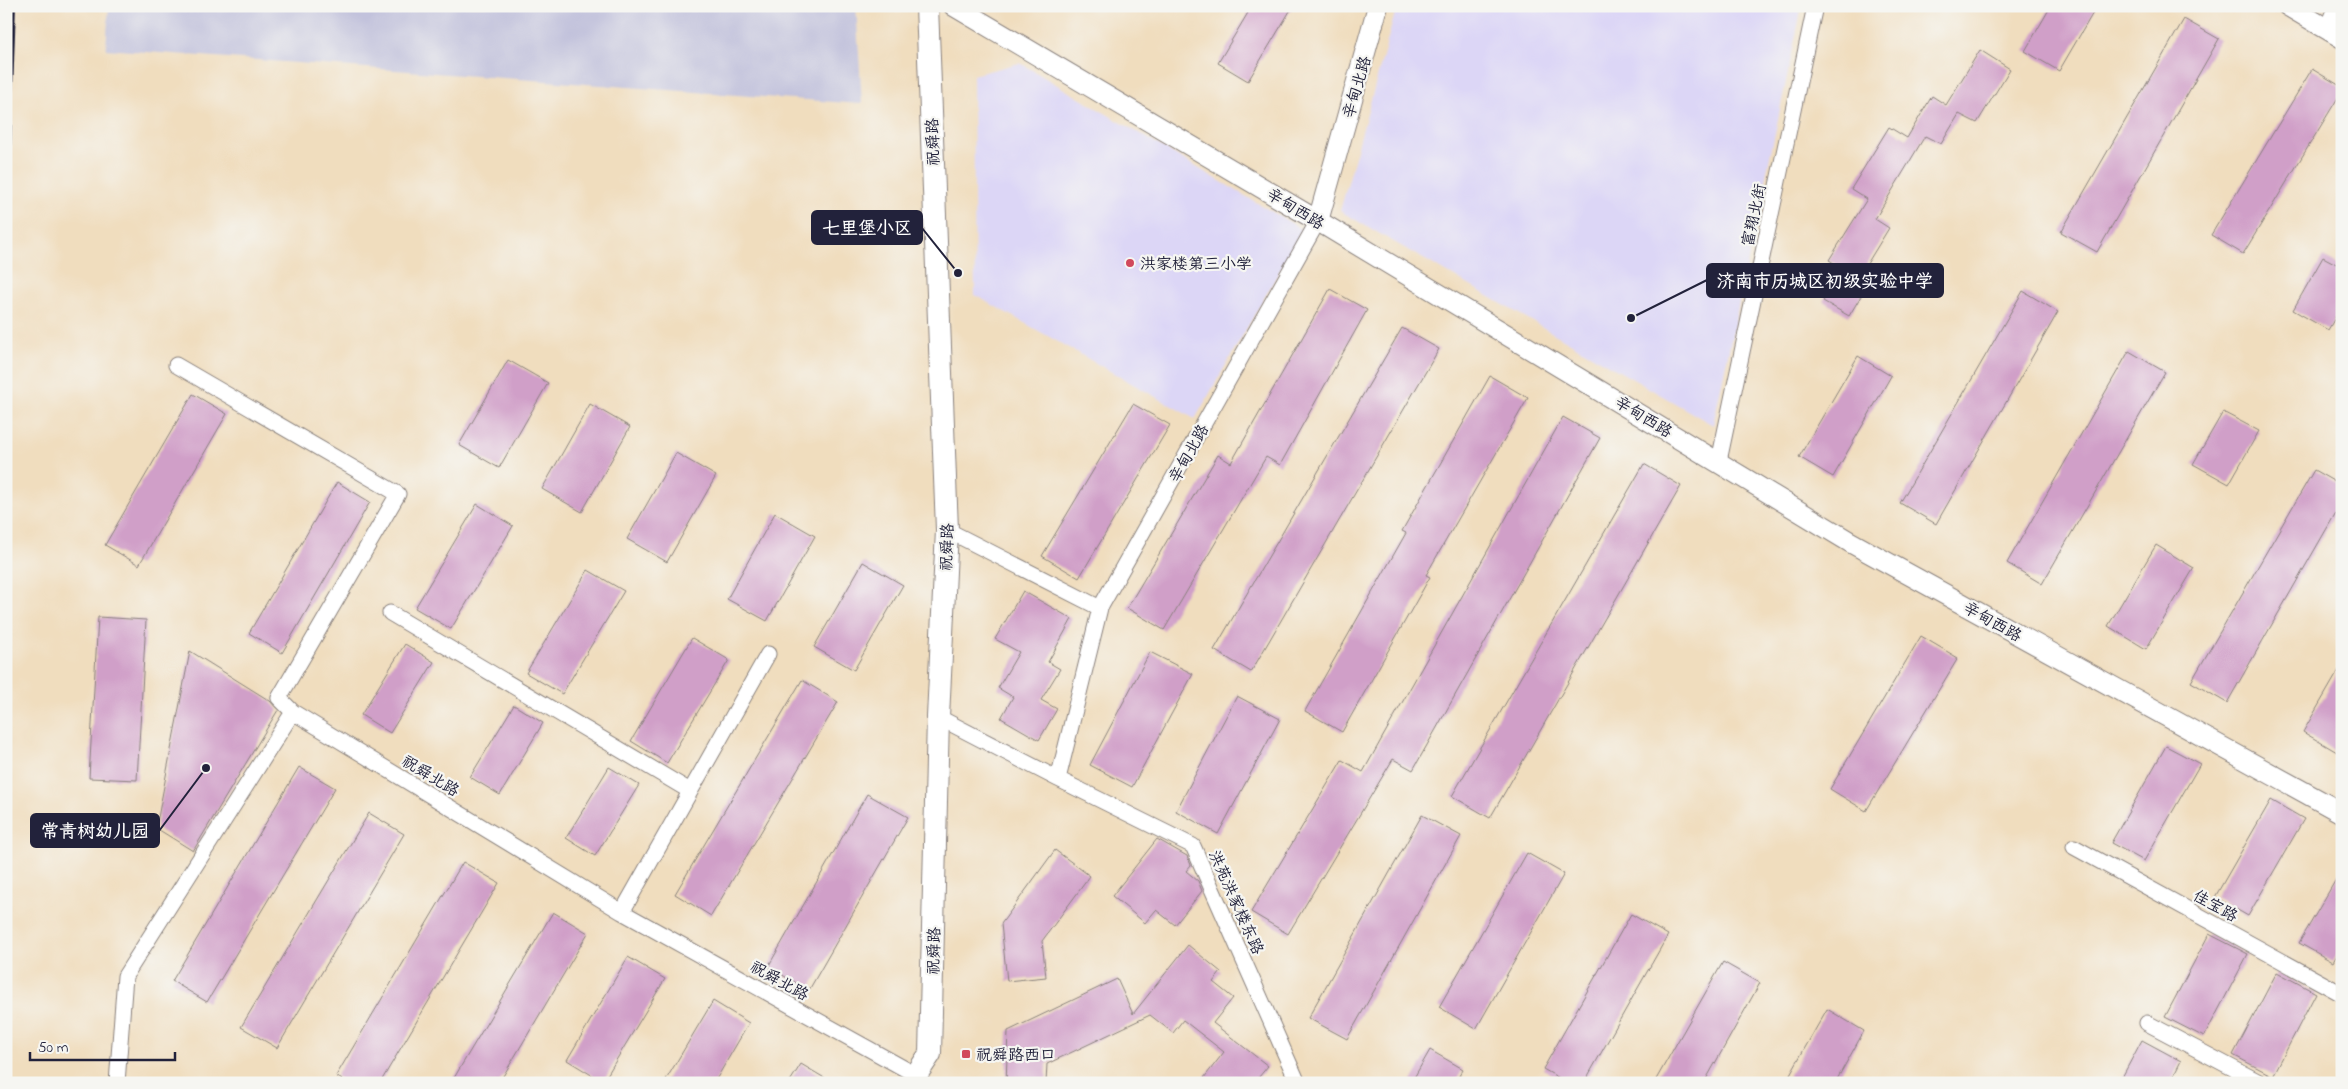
<svg xmlns="http://www.w3.org/2000/svg" width="2348" height="1089" font-family="'Indie Flower','LXGW WenKai TC',sans-serif">
	<style>
		.built { fill: #dcd6f6 }
		.industrial { fill: #c2c2dc }
		.building { fill: #d09fc8 }
		.lines { fill: none; stroke-linecap: round; stroke-linejoin: round }
		.minor-casing { stroke: #89807c; stroke-width: 17 }
		.tertiary-casing { stroke: #89807c; stroke-width: 22 }
		.secondary-casing { stroke: #89807c; stroke-width: 24 }
		.minor { stroke: #fff; stroke-width: 15 }
		.tertiary { stroke: #fff; stroke-width: 20 }
		.secondary { stroke: #fff; stroke-width: 22 }
		.rail { stroke: #22223b; stroke-width: 4 }
		.poi-dot { fill: #d1495b; stroke: #f6f6f2; stroke-width: 2 }
		.labels { text-anchor: middle; stroke-width: 4.5; stroke-linejoin: round; paint-order: stroke }
		.street-label { font-size: 16px; fill: #22223b; stroke: #f6f6f2 }
		.poi-label { font-size: 16px; fill: #22223b; stroke: #f6f6f2; text-anchor: start }
		.leader { fill: none; stroke: #22223b; stroke-width: 2 }
		.callout-dot { fill: #22223b; stroke: #f6f6f2; stroke-width: 2 }
		.callout { fill: #22223b; stroke: #22223b; stroke-width: 2 }
		.callout-label { font-size: 18px; text-anchor: middle; font-weight: bold; fill: #fff }
	</style>
	<rect width="100%" height="100%" fill="#f6f6f2"/>
	<filter id="ink" filterUnits="userSpaceOnUse"><feTurbulence type="fractalNoise" baseFrequency=".02" numOctaves="2"/><feDisplacementMap in="SourceGraphic" scale="10" xChannelSelector="R" yChannelSelector="G"/><feConvolveMatrix kernelMatrix="1 2 1 2 8 2 1 2 1" color-interpolation-filters="sRGB"/></filter>
	<filter id="wash" filterUnits="userSpaceOnUse"><feTurbulence type="fractalNoise" baseFrequency=".0096" numOctaves="4" result="noise"/><feDisplacementMap in="SourceGraphic" scale="20" xChannelSelector="R" yChannelSelector="G"/><feGaussianBlur stdDeviation="1.12" result="paint"/><feColorMatrix in="noise" values="0 0 0 0 0 0 0 0 0 0 0 0 0 0 0 0 0 1.4 0 .05"/><feComposite in="paint" operator="in"/></filter>
	<g filter="url(#wash)">
		<rect width="100%" height="100%" fill="#f0ddbe"/>
		<!-- built -->
		<path class="built" d="M1397,6h405l-89,419 -373,-214z
			M1020,63l283,167 -108,189 -220,-124 -2,-220z"/>
		<!-- industrial -->
		<path class="industrial" d="M109,6h747l6,98 -756,-55z"/>
		<g id="blocks">
			<!-- building -->
			<path class="building" d="M1252,6h41l-45,75 -30,-18z
				M2051,6h46l-38,65 -34,-20z
				M2184,19l35,20 -122,213 -36,-20z
				M1980,50l30,19 -33,54 -18,-9 -18,30 -16,-8 -50,83 14,9 -35,57 10,6 -15,25 -26,-15 20,-32 -14,-9 38,-61 -16,-10 38,-62 18,11 25,-42 14,9z
				M2312,69l30,18v4l-99,163 -32,-19z
				M2323,257l19,10v39l-14,24 -35,-20z
				M1330,289l37,21 -87,155 -14,-8 -102,173 -37,-22 91,-153 13,8z
				M2023,291l35,21 -122,212 -36,-21z
				M1402,328l37,21 -188,323 -37,-22z
				M2129,351l36,21 -123,212 -35,-21z
				M1858,356l33,20 -58,101 -34,-20z
				M508,360l40,23 -49,85 -40,-23z
				M1490,376l38,22 -102,177 4,2 -88,155 -37,-21 101,-178 -4,-2z
				M193,394l34,20 -88,151 -34,-20z
				M590,404l40,23 -48,85 -40,-23z
				M1133,404l37,21 -91,153 -37,-22z
				M2223,412l36,19 -30,53 -36,-20z
				M1563,417l37,21 -187,332 -20,-11 -105,175 -37,-22 91,-152 21,12z
				M676,453l40,23 -49,86 -40,-23z
				M1644,464l37,22 -191,332 -38,-22z
				M2314,470l28,16v16l-115,201 -36,-21z
				M337,482l33,20 -88,151 -33,-20z
				M477,504l36,22 -62,103 -36,-21z
				M775,513l40,23 -48,85 -40,-22z
				M2156,545l38,23 -48,81 -38,-23z
				M863,562l40,23 -49,85 -40,-23z
				M588,570l36,21 -62,103 -36,-21z
				M1023,591l49,28 -24,43 12,7 -19,31 16,9 -18,31 -38,-22 12,-21 -15,-9 21,-36 -24,-13z
				M98,617l48,3 -9,160 -48,-2z
				M1921,636l37,22 -92,153 -36,-22z
				M692,638l37,22 -62,103 -36,-22z
				M405,644l29,18 -44,71 -29,-18z
				M190,651l80,50 8,9 -85,141 -37,-23z
				M1150,652l43,22 -61,113 -42,-22z
				M2342,665v90l-39,-23z
				M802,680l36,22 -127,214 -36,-22z
				M1237,696l43,23 -62,115 -42,-23z
				M514,705l29,18 -43,72 -30,-18z
				M2166,746l34,18 -56,97 -33,-18z
				M299,767l36,21 -128,214 -35,-21z
				M609,767l30,18 -44,71 -29,-18z
				M867,794l41,23 -99,173 -41,-23z
				M2271,800l33,19 -56,97 -33,-19z
				M369,813l35,21 -127,214 -36,-21z
				M1422,815l39,21 -114,203 -39,-21z
				M1157,839l30,17 4,9 -5,6 12,10 4,10 -27,34 -19,-15 -11,13 -33,-27z
				M1055,850l35,26 -48,65 4,36 -39,4 -6,-57z
				M1527,853l37,21 -88,155 -37,-22z
				M463,862l36,21 -119,200h-33l-11,-7z
				M2342,869v77l-9,16 -34,-19z
				M553,912l35,21 -89,150h-48z
				M1631,914l37,21 -84,148h-16l-25,-14z
				M2209,934l39,20 -44,83 -39,-20z
				M1188,945l33,27 -8,10 20,16 -20,25 55,43 -14,17h-54l24,-31 -41,-32 -10,13 -23,-18 -103,49 -1,19h-40l2,-52 109,-52 16,35z
				M628,957l37,22 -62,103 -36,-22z
				M1723,962l37,21 -56,100h-50z
				M2277,972l39,21 -43,83 -40,-21z
				M713,1001l36,22 -35,60h-50z
				M1827,1009l37,22 -29,52h-50z
				M2142,1040l39,21 -11,22h-51z
				M1430,1050l33,19 -8,14h-44z
				M801,1064l32,19h-44z"/>
		</g>
	</g>
	<g filter="url(#ink)">
		<use href="#blocks" fill-opacity="0" stroke="#89807c" stroke-width="1"/>
		<g class="lines">
			<defs>
				<path id="minor" d="M2326,30l10,-24
					M176,365l222,129 -119,204 14,14
					M1719,461l96,-455
					M947,530l153,78
					M390,613l300,178
					M938,717l120,62 42,-171 218,-387
					M1058,779l135,67 105,237
					M2074,847l268,147
					M622,912l146,-258
					M2147,1023l114,60
					M117,1083l8,-107 168,-264 329,200 294,163"/>
				<path id="tertiary" d="M954,6l364,215 532,321 492,271
					M2288,6l54,32
					M1318,221l60,-215"/>
				<path id="secondary" d="M917,1083l-1,-8 14,-21 8,-337 9,-187 -20,-524"/>
			</defs>
			<!-- minor casing -->
			<use href="#minor" class="minor-casing"/>
			<!-- tertiary casing -->
			<use href="#tertiary" class="tertiary-casing"/>
			<!-- secondary casing -->
			<use href="#secondary" class="secondary-casing"/>
			<!-- minor -->
			<use href="#minor" class="minor"/>
			<!-- tertiary -->
			<use href="#tertiary" class="tertiary"/>
			<!-- secondary -->
			<use href="#secondary" class="secondary"/>
			<!-- rail -->
			<path class="rail" d="M6,236l8,-230"/>
		</g>
	</g>
	<!-- markers -->
	<g class="poi-dot">
		<circle cx="1130" cy="263" r="5"/>
		<rect x="961" y="1049" width="10" height="10" rx="2.5"/>
	</g>
	<g class="labels">
		<!-- street labels -->
		<g class="street-label">
			<text transform="translate(1356 87) rotate(-74)" y="6">辛甸北路</text>
			<text transform="translate(932 142) rotate(-92)" y="6">祝舜路</text>
			<text transform="translate(1296 208) rotate(31)" y="6">辛甸西路</text>
			<text transform="translate(1753 215) rotate(-78)" y="6">富翔北街</text>
			<text transform="translate(1644 416) rotate(31)" y="6">辛甸西路</text>
			<text transform="translate(1188 453) rotate(-61)" y="6">辛甸北路</text>
			<text transform="translate(946 547) rotate(-88)" y="6">祝舜路</text>
			<text transform="translate(1993 621) rotate(29)" y="6">辛甸西路</text>
			<text transform="translate(431 775) rotate(31)" y="6">祝舜北路</text>
			<text transform="translate(1237 902) rotate(66)" y="6">洪苑洪家楼东路</text>
			<text transform="translate(2216 905) rotate(29)" y="6">佳宝路</text>
			<text transform="translate(933 951) rotate(-89)" y="6">祝舜路</text>
			<text transform="translate(780 980) rotate(29)" y="6">祝舜北路</text>
		</g>
		<!-- poi labels -->
		<g class="poi-label">
			<text x="1140" y="269">洪家楼第三小学</text>
			<text x="976" y="1060">祝舜路西口</text>
		</g>
	</g>
	<!-- callouts -->
	<path class="leader" d="M958 273L922 228M1631 318L1707 280M206 768L159 831"/>
	<g class="callout-dot">
		<circle cx="958" cy="273" r="5"/>
		<circle cx="1631" cy="318" r="5"/>
		<circle cx="206" cy="768" r="5"/>
	</g>
	<g class="callout">
		<rect x="812" y="211" width="110" height="33" rx="5"/>
		<rect x="1707" y="264" width="236" height="33" rx="5"/>
		<rect x="31" y="814" width="128" height="33" rx="5"/>
	</g>
	<g class="callout-label">
		<text x="867" y="234">七里堡小区</text>
		<text x="1825" y="287">济南市历城区初级实验中学</text>
		<text x="95" y="837">常青树幼儿园</text>
	</g>
	<!-- margin -->
	<rect width="2348" height="1089" fill="none" stroke="#f6f6f2" stroke-width="25"/>
	<!-- scale -->
	<path d="M30 1052v8h145v-8" fill="none" stroke="#22223b" stroke-width="2.5"/>
	<text x="38" y="1052" font-size="15" fill="#22223b" stroke="#f6f6f2" stroke-width="4" paint-order="stroke">50 m</text>
</svg>
